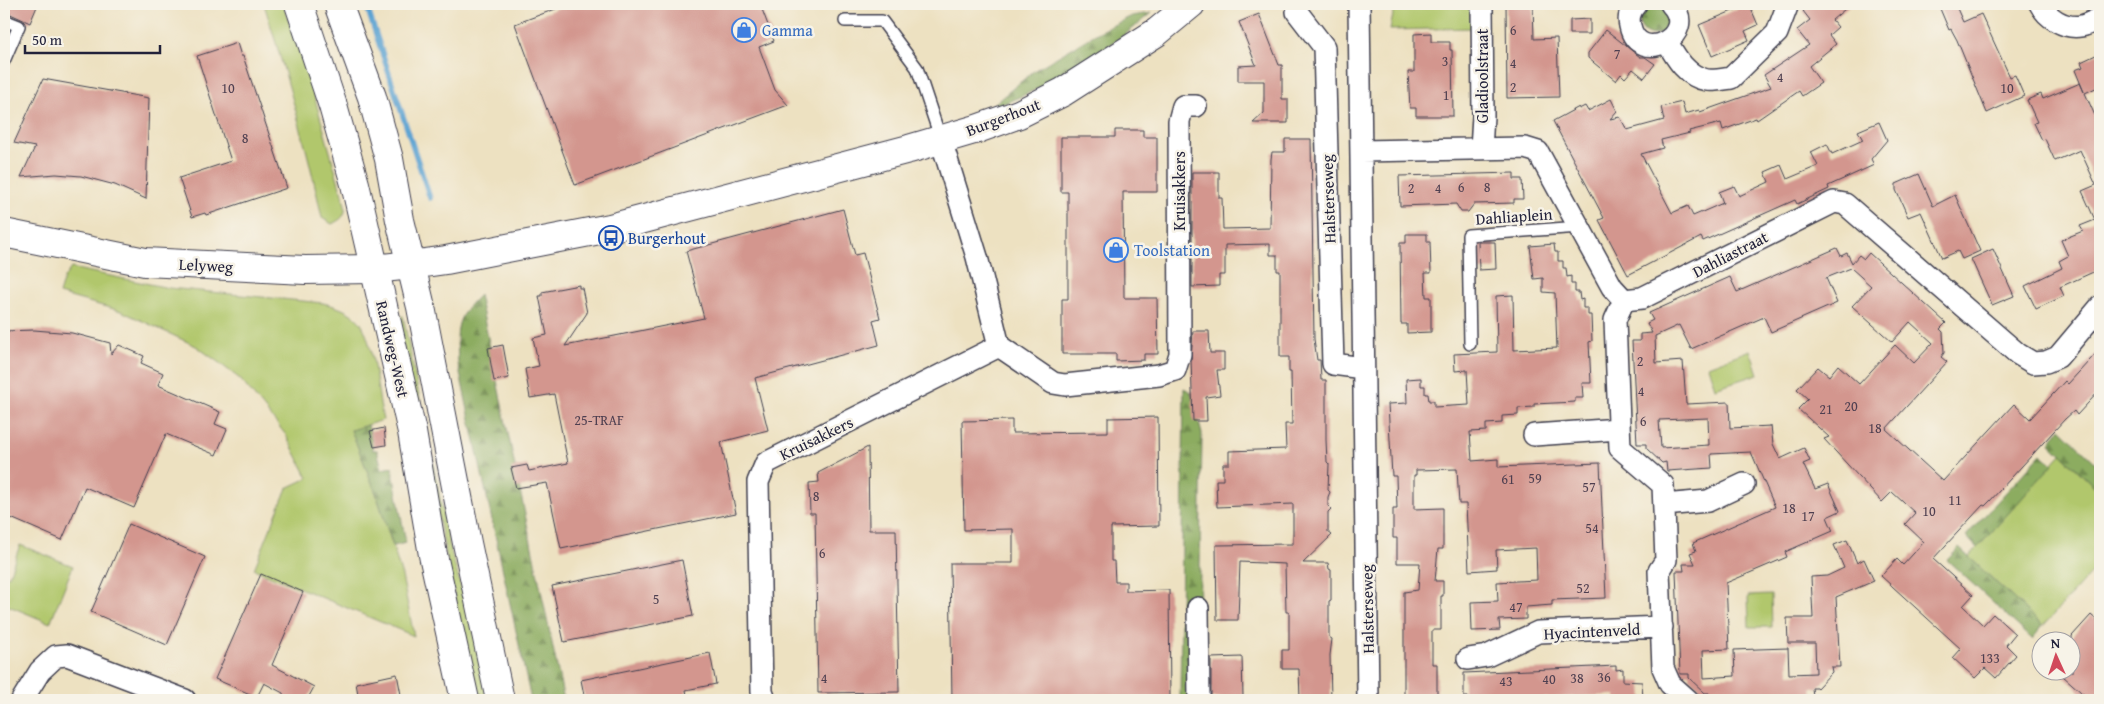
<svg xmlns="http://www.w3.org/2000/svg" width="2104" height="704" font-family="'Gentium Book Plus',serif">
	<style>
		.green { fill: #b1c76c; stroke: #6a7454 }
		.forest { fill: url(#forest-firs); stroke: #57674e }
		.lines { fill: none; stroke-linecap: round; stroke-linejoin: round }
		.stream { stroke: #5ca3d2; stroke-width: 5.5 }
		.building { fill: #d3968e; fill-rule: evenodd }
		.lane-casing { stroke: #403f4f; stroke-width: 14 }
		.street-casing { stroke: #403f4f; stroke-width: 24 }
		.secondary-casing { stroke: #403f4f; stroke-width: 30 }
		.primary-casing { stroke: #403f4f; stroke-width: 30 }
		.lane { stroke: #fff; stroke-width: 11 }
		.street { stroke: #fff; stroke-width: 21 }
		.secondary { stroke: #fff; stroke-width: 28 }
		.primary { stroke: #fff; stroke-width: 28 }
		.labels { text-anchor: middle; stroke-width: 5; stroke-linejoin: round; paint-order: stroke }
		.number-label { font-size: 14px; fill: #4e3f50 }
		.shop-label { font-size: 16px; fill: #366cbe; stroke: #f7f3e8; text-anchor: start }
		.street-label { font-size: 16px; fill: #22223b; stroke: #f7f3e8 }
		.transit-label { font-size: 16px; fill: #164399; stroke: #f7f3e8; text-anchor: start }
	</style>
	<defs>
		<pattern id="forest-firs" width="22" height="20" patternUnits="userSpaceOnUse" patternTransform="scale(1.25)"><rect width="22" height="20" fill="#8cac60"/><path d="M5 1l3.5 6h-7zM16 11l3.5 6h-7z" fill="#728c50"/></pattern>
	</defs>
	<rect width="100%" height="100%" fill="#f7f3e8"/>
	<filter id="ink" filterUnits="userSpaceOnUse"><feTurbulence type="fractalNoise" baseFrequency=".02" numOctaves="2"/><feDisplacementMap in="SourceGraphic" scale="10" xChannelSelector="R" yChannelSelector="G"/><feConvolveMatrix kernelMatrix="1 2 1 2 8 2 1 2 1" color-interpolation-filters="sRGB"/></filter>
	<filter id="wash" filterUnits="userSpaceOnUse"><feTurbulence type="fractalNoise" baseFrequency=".0096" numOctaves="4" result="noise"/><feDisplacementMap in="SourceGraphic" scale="20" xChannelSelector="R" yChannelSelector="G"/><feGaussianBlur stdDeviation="1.12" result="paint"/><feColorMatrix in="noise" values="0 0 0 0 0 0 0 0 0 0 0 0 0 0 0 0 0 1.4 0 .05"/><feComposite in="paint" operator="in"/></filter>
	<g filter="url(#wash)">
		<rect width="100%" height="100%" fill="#ede1c1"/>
		<!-- green -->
		<path class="green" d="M264,4h19l29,84 33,117c1,12 -4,14 -13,19l-10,-6c-15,-73 -36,-143 -58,-214z
			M1395,4h80l-1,24 -84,2z
			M71,268l98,20 154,15c13,3 28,8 37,19 13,17 18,75 23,98l-32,10 25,63 26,83 12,60 -160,-67 33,-81 21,-10 -22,-43 -46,-56 -22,-17 -22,-16 -75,-35 -62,-17 5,-16z
			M403,316l48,235 24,85 13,64h-12l-79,-383z
			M1750,350l8,24 -43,14 -7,-22z
			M2061,454l39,38v71l-57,63 -74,-69z
			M20,545l53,21 -23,57 -46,-19v-30l5,2z
			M1771,595l1,32h-23l-1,-31z"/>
		<!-- forest -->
		<path class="forest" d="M1639 20a15 15 0 1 1 30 0a15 15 0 1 1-30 0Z
			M1152,13c-48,40 -104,76 -164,96l47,-39 64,-38 33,-16z
			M479,295l85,405h-33l-73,-336c-1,-35 -5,-43 21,-69z
			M1184,388l7,4 11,42 -4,266h-18z
			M368,425l5,25h4l5,19 10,-2 14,76 -13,3 -17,-53 -25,-63z
			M2060,428l40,39v25l-50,-49z
			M2041,454l12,10 -76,84 -11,-12z
			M1959,548l84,78 -11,13 -85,-79z"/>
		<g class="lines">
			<!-- stream -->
			<path class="stream" d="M366,4l64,194"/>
		</g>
		<g id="blocks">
			<!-- building -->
			<path class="building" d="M4,4h34l-8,19 -26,-12z
				M569,4h191l14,37 -15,6 16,43 13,15 -213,80 -60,-161z
				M1506,4h27l1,35 23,-1 2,59 -52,1z
				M1749,4l9,21 -13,6 4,9 -37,16 -13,-31z
				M1812,4h39l-19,16 6,7 -9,8 7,9 -27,22 12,17 -19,13 -3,-5 -42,29 -1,-2 -33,12 -2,-7 -32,8 1,2 -29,7 2,8 -22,6 31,59 16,-7 5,10 30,-13 -4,-11 15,-6 5,10 30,-14 -4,-10 16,-7 6,14 31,-13 -7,-14 16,-8 5,10 31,-14 -5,-9 21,-9 8,18 -16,19 3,6 -46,21 1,3 -32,15 -2,-4 -92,41 -2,-4 -73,38 -29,-55 5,-2 -51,-97 26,-14v2l6,-3 3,5 23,-12 6,12 -7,8 10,-2 7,13 37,-10 -3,-13 21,-5 3,12 14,-4 1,2 71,-25 -7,-12 45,-30 -12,-15 13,-10 -7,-9z
				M1938,4h17l8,18 18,-8 29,63 5,-2 9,21 -37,17 -30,-73 -6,-11 -2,1z
				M1259,14l20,51h3v34h6v24h-35l11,-10v-32h-26v-15l18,-1 -17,-43z
				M1590,19v15h-20v-14z
				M1606,30l34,27h5l10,7 -11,14 -11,-9 -8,9 -4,-4 -5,7 -28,-23v-5z
				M1431,33v9h19v8h2l1,66h-37v-8h-6l-2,-36h6v-38z
				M237,43l4,13h2l44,132 -81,27 -1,-2 -13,4 -13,-39 52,-17 -34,-105z
				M2100,53v33l-15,7 15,34v142l-40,18 4,9 -28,13 -11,-23 37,-18 -3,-7 9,-5 -7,-16 22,-9 -3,-5 15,-6 -13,-29 14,-6 -16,-35 -25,11 -10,-22 -3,1 -8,-17 3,-1 -10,-22 14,-6 2,5 37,-16 4,9 -9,-22 8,-3 -2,-5z
				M43,79l106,19 -3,101 -31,-14 -34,-9 -25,-2 -35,3 14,-30 -21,-4z
				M1115,130h28v7h14v55h-34l1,106h33l1,56h-14v6l-28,1v-7h-54v-55h6v-107h-7v-55h54z
				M1285,139h26l3,200 3,21h3l1,20h5v60l1,22 2,2 -1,26 2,2 -2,5v9l3,3 -3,3v20l4,3 -29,28h25l1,6 2,1v30l-2,1v36l3,2 -2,16 1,45h-31l-1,-31h-17v-19h7v-38h-3l-1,-48 -45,-2 -2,58h-21l-1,-75 77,-1v-40l-76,3 -1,-27h7v-16h6v-13l57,-2 -1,-25h7l-1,-52h-2v-15h-9v-86h-3v-16h-7v-11l-45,1v30h-6v11l-27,1v-115h27v26h3l1,31 47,-1 1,-69 1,-7h13z
				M1514,173v6h8l1,20h-9v4l-40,1 -6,8h-7l-5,-8 -56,2 -1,-30z
				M1919,174l14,32 22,-11 25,56 -18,8 -4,-8 -16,7 -21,-46 -13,5 -12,-27v-6z
				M843,209l12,46 8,-2 17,65 -7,2 6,25 -124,33 13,52 -47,12 15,71 -175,36 -14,-66 -31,5 -5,-20 16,-3 2,6 39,-8 -14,-69 -24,4 -5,-29 14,-3 -6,-28 14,-3 -8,-39h3v-4l37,-7v3h3l5,25 -22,33 139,-28 -18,-67z
				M1406,234h21v8h3l1,31h-6l1,24h5v35l-24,1v-9h-6l-1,-81h6z
				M1478,242h17l1,27 -17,1z
				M1554,244l1,8h3v9h5v7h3l1,9 4,-1v8h4v8h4l1,8 3,-1v9h5v7h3l1,26 -3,1 2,41h-9l1,15h-8v4l-41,2v3l-16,1v7l-16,1v7l-16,1v7l-16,1 2,29 26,-2v8l102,-4 6,135 -54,2v5l-26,2v12l-27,1 1,10 -28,1 -1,-29 27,-1 -1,-19 40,-2 -1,-32 -40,2 1,19 -28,2 -3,-67h-7l-2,-35 -41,1v5h-2v34l29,-1v41h-5l-3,32h8v15h-2v34h-9v34h5v36h-31v-2h-2v-106l14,-2 2,-27h-23v-25h-4v-29h4l-1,-33h-4l-4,-72 19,-1 -1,-24 15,-1v8h4v8h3l1,7h5v6l35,-2 -2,-35 -12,1 -1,-17 43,-2 -1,-56 17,-1 1,55 43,-2 -2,-55 -12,-1v-14l-9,1 -4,-33z
				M1837,248l4,8 6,-3 5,10 7,-8 5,4 5,-6 77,70 -6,6 3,3 1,21 -3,4 6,5 -61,67 57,52 71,-77 16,15 35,-38 3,3 32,-35v41l-23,25 -3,-4 -9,8 -75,82 -5,5 -2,-1 -50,54 40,36 -10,11 20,19 10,-11 22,20 -9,11 10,10 -20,23 -11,-10 -10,10 -22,-20 8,-9 -80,-73 16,-17 6,6 21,-23 -19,-18 10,-11 -23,-21 -10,10 -58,-63 5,-2 -31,-28 10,-10 -11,-10 21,-22 11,9 9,-11 21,19 36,-39 19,18 19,-20 -23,-21 -18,20 -40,-36 19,-20 -20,-18 -25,10 11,25 -66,29 -7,-15 -73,32 -12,-24 -24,11 1,27 27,-2 3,43 43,-2 1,26 41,-2 2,18 7,15 24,-11 6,13 -7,3 12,25 13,-5 12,27 -13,6 6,14 -48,21 2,5 -61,26 3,66 -26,1 1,28 31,-2 -1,-26 24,-1 30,-1 1,26 27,-1 -1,-30h-27l-1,-25h26l-2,-41 16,-1 17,-8 -10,-23 13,-5 10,23 7,-4 10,22 -38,16 4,70h-9l1,5 -15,16h-5l1,8 -103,4 -1,-7h-4l-16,-15v-4h-9l-4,-103h8l-1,-7h12l-5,-11 6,-2 -3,-8 82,-36 -24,-55 -40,2 1,14 -45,3 -1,-9 -4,1 -16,-15v-4h-9l-5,-103h8v-7l12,-1 -5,-10 6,-3 -4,-7 81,-36 7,15zM1708,418l1,27 -48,3 -2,-28z
				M1993,249l21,47 -22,9 -21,-46z
				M34,330l38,3 38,10 1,11 8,-9 25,11 -3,7 22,10 -5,12 62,27 -5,12 12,5 -11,26 -50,-21 -32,74 -49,-21 -23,53 -58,-25v-184z
				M1193,331h16l1,22h14v17h-7l3,25 -14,2 1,24h-14l-2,-61z
				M503,345l6,33 -15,3 -6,-33z
				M1158,417l1,109 -48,1v34h3l1,21h11v9l43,-1 1,110h-218l-2,-137h63v-34l-49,1 -2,-109 50,-1v13l96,-1v-14z
				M384,428l2,17 -12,2 -4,-16z
				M868,447l1,83h27l3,162 -81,1 -3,-180h-5l-1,-30 10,-1 -1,-9z
				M129,524l76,33 -38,88 -76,-33z
				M682,560l11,56 -129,26 -12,-56z
				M261,574l42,18 -31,73 42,22 -7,13h-23l-1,-7 -19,-10 -7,14 -42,-18z
				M2091,615l9,8v77h-10l-27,-24 4,-4h5v-5l6,-7 -6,-5v-19z
				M710,653l6,31 -30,6 2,10h-103l-4,-20z
				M1242,657l1,40 -32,1v-40z
				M1616,666v4l7,-1v12l19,1 1,18h-27v-5l-111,5h-37v-3h-4v-24z
				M397,674l5,26h-43l-3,-17z"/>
		</g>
	</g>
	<g filter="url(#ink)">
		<use href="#blocks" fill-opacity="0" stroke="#403f4f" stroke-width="1"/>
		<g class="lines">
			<defs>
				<path id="lane" d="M4,20l15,6 -15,35
					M845,21h37l35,47 24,72
					M1470,344l-2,-109 112,-8"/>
				<path id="street" d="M1359,4l9,696
					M1636,4c-6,6 -8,14 -6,22 9,41 70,9 41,-22
					M2040,4c7,14 25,25 41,22 6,-1 13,-5 19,-8
					M1297,12l27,35 9,317 30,4
					M1667,42c9,16 20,35 40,38 7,1 17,-1 24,-2l46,-45 11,-29
					M941,140l36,117 22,89
					M1481,149l2,-33 -1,-112
					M1361,151l164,-3 13,4 74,135 12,13 18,-2 192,-96 11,2 173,150 15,9 13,-1 12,-5 42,-50
					M1624,300l-9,20 5,128 43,37 3,75 -7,11 4,97 7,16 18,16
					M1534,435l85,-6
					M1664,505l44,-4 36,-17
					M1198,608l1,92
					M1468,659l19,-3 51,-24 124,-5
					M22,700l18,-29 16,-15 11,-1 118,45
					M765,700l-3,-8 -4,-210 8,-19 233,-117 54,37 12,2 94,-10 16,-5 5,-16 -1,-233 4,-15h13"/>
				<path id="secondary" d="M4,233l141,29 160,8 69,-1 37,-4 35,-5 92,-18 72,-14 299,-79 68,-20 42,-15 44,-22 94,-60 34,-28"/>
				<path id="primary" d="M299,4l34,102 22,78 57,248 21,123 32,145
					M338,4l34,93 17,62 11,61 21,87 46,236 33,157"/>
			</defs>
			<!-- lane casing -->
			<use href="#lane" class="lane-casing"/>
			<!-- street casing -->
			<use href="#street" class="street-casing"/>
			<!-- secondary casing -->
			<use href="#secondary" class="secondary-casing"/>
			<!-- primary casing -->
			<use href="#primary" class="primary-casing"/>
			<!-- lane -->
			<use href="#lane" class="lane"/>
			<!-- street -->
			<use href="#street" class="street"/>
			<!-- secondary -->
			<use href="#secondary" class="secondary"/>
			<!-- primary -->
			<use href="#primary" class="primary"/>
		</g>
	</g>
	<!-- icons -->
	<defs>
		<symbol id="shop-ring" viewBox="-11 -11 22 22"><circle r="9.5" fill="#f7f3e8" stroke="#3f7fe0" stroke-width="1.5"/><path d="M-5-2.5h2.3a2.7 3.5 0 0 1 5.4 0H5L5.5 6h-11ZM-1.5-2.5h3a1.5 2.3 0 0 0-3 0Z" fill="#3f7fe0"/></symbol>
		<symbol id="bus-ring" viewBox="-11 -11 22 22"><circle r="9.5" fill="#f7f3e8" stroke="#1a4fb4" stroke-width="1.5"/><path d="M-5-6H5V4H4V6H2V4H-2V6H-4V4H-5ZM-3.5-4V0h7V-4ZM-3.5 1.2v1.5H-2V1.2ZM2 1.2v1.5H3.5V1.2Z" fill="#1a4fb4"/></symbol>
	</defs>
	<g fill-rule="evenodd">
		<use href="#shop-ring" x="730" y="16" width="28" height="28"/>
		<use href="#bus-ring" x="597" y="224" width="28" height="28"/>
		<use href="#shop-ring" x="1102" y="236" width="28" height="28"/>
	</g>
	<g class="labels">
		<!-- number labels -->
		<g class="number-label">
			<text x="1513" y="35">6</text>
			<text x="1617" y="59">7</text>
			<text x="1445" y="66">3</text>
			<text x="1513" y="68">4</text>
			<text x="1780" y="82">4</text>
			<text x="1513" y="92">2</text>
			<text x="228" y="93">10</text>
			<text x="2007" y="93">10</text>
			<text x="1446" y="100">1</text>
			<text x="245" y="143">8</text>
			<text x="1461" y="192">6</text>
			<text x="1487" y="192">8</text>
			<text x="1411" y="193">2</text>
			<text x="1438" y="193">4</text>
			<text x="1640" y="366">2</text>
			<text x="1641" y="396">4</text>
			<text x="1851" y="411">20</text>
			<text x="1826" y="414">21</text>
			<text x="599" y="425">25-TRAF</text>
			<text x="1643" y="426">6</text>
			<text x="1875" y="433">18</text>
			<text x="1535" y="483">59</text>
			<text x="1508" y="484">61</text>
			<text x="1589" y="492">57</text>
			<text x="816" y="501">8</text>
			<text x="1955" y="505">11</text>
			<text x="1789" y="513">18</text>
			<text x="1929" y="516">10</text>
			<text x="1808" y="521">17</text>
			<text x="1592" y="533">54</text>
			<text x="822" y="558">6</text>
			<text x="1583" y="593">52</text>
			<text x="656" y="604">5</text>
			<text x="1516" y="612">47</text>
			<text x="1990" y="663">133</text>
			<text x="1604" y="682">36</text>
			<text x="824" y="683">4</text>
			<text x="1577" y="683">38</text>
			<text x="1549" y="684">40</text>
			<text x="1506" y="686">43</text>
		</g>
		<!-- shop labels -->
		<g class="shop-label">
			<text x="762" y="36">Gamma</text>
			<text x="1134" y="256">Toolstation</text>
		</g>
		<!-- street labels -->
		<g class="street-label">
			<text transform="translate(1482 76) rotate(-90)" y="6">Gladioolstraat</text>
			<text transform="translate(1003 117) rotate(-21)" y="6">Burgerhout</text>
			<text transform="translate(1179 191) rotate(-90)" y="6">Kruisakkers</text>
			<text transform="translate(1328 199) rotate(-92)" y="6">Halsterseweg</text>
			<text transform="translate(1514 216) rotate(-4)" y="6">Dahliaplein</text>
			<text transform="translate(1730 254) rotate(-27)" y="6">Dahliastraat</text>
			<text transform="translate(206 265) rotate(3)" y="6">Lelyweg</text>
			<text transform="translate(393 349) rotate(77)" y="6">Randweg-West</text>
			<text transform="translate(816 438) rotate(-26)" y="6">Kruisakkers</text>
			<text transform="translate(1367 609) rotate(-91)" y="6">Halsterseweg</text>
			<text transform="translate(1592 631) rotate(-3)" y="6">Hyacintenveld</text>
		</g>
		<!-- transit labels -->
		<g class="transit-label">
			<text x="628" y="244">Burgerhout</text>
		</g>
	</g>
	<!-- margin -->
	<rect width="2104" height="704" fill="none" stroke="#f7f3e8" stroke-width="20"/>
	<!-- north arrow -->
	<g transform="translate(2056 656) rotate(357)"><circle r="24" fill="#f7f3e8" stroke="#a29fa3"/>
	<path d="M0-4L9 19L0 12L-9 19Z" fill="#d1495b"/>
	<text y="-8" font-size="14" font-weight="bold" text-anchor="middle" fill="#22223b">N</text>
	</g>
	<!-- scale -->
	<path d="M25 45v8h135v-8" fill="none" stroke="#22223b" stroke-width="2.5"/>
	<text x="32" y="45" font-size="15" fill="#22223b" stroke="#f7f3e8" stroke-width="4" paint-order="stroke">50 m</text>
</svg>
